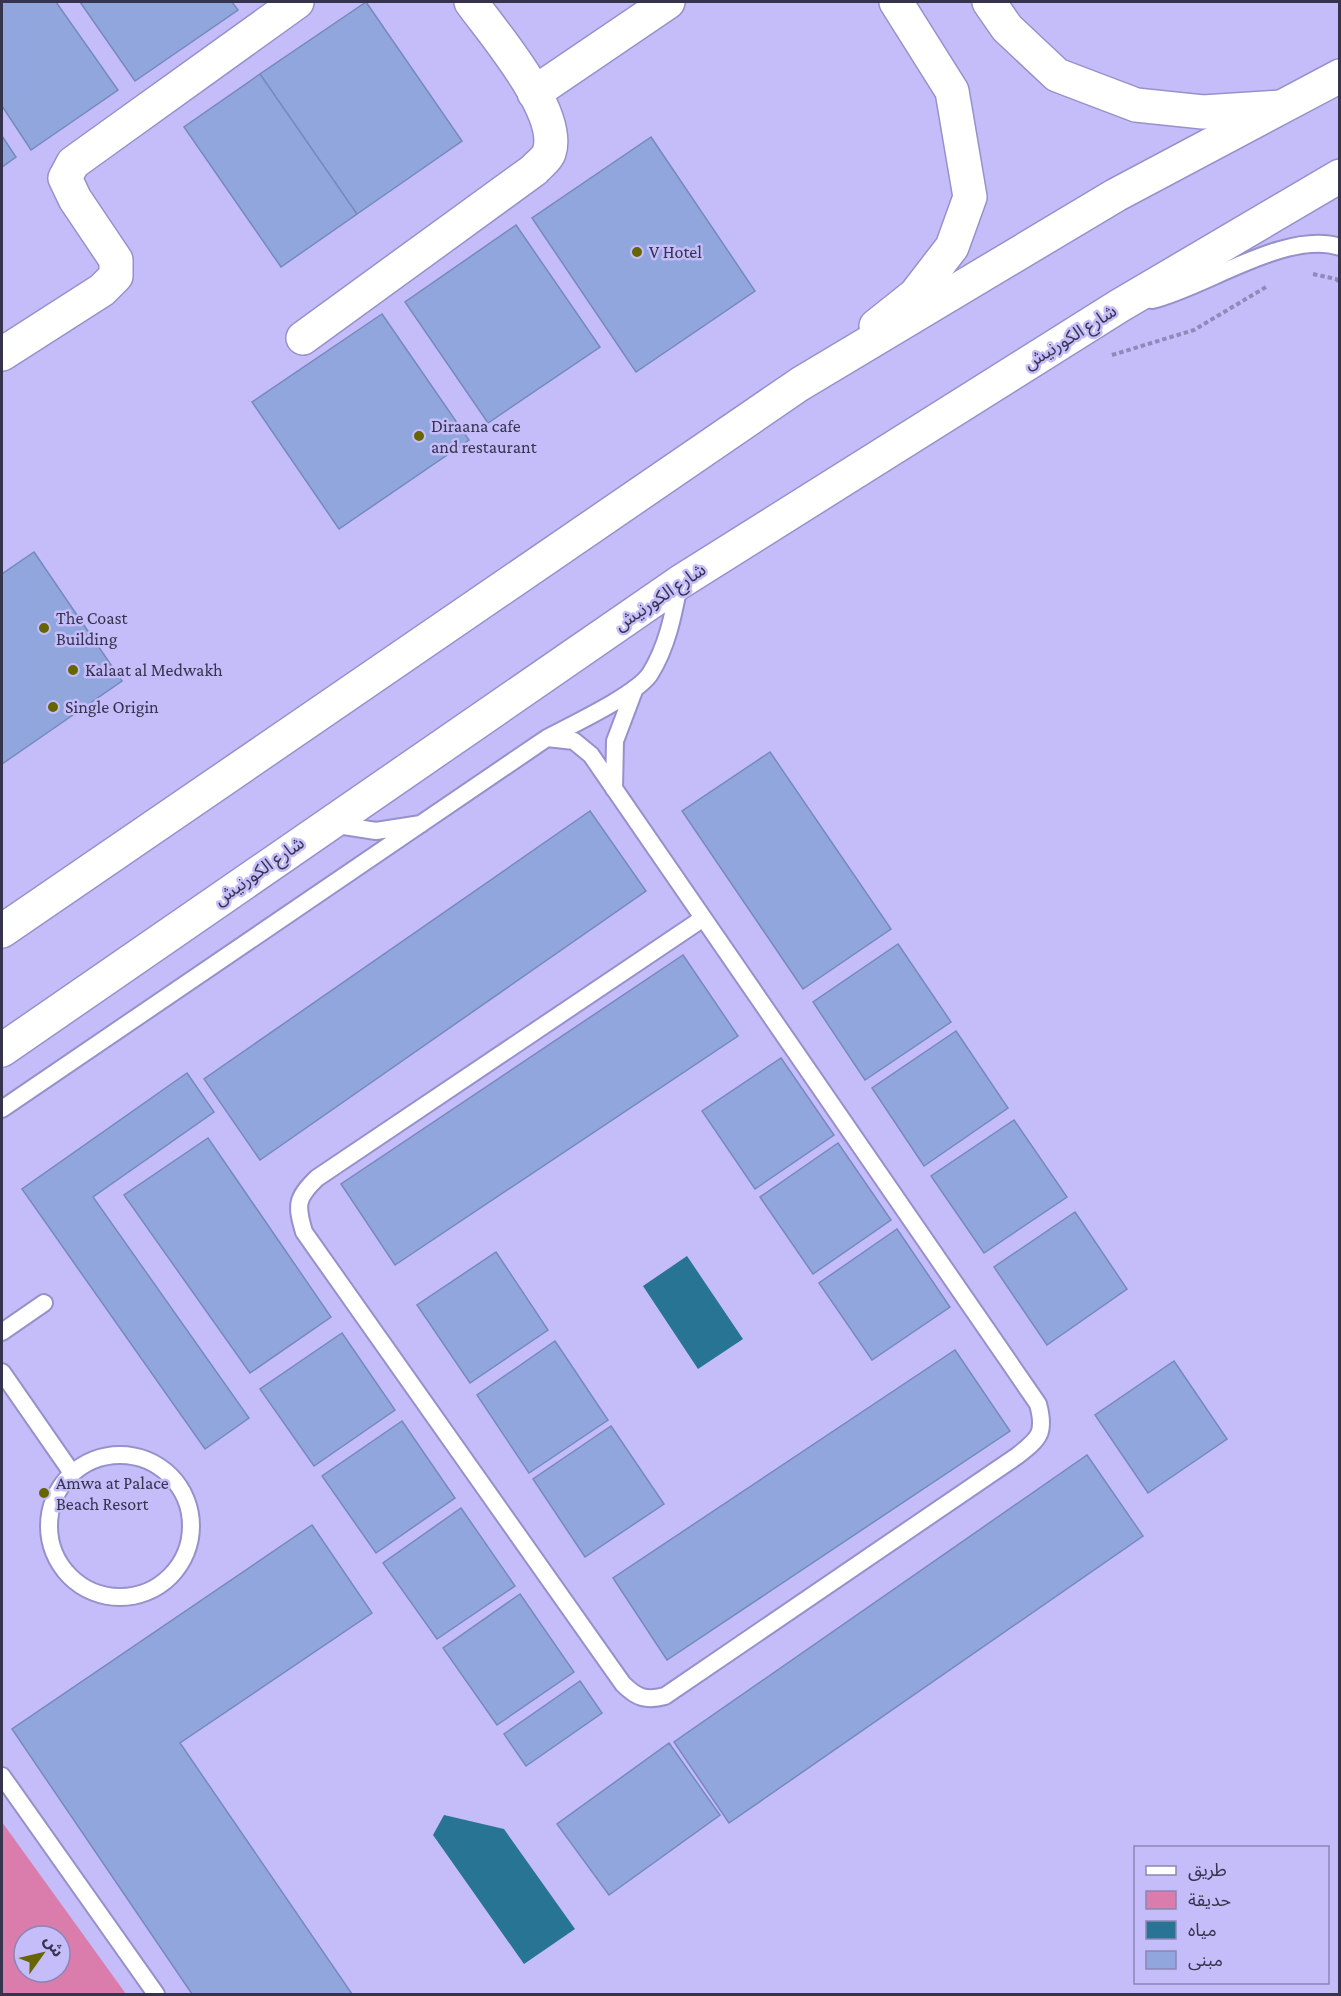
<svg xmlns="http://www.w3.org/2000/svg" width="1341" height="1996" font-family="'Crimson Pro','Noto Sans Arabic',serif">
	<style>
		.green { fill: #da7dac; fill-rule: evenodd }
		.water { fill: #287494 }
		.building { fill: #92a6de; stroke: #7689bf; stroke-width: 1.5 }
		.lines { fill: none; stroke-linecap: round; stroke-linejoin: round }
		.lane-casing { stroke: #9791cb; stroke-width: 20 }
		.street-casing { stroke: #9791cb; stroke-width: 36 }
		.secondary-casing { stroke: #9791cb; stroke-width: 36 }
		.highway-casing { stroke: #9791cb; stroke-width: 36 }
		.path { stroke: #908aba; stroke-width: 4; stroke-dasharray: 4.5 3; stroke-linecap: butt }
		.lane { stroke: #fff; stroke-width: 16 }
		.street { stroke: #fff; stroke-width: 33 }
		.secondary { stroke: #fff; stroke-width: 33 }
		.highway { stroke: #fff; stroke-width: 33 }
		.poi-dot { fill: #666500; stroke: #c4bdfa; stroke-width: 2 }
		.labels { text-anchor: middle; stroke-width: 5; stroke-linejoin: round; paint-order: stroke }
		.poi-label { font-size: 18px; fill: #36334c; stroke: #c4bdfa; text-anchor: start }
		.street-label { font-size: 18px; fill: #36334c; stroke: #c4bdfa }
	</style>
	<rect width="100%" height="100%" fill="#c4bdfa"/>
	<!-- green -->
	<path class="green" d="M2,1822l124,172h-124zM24,1936h36v36h-36z"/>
	<!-- water -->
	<path class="water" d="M687,1256l56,83 -45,30 -55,-83z
		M444,1815l60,14 71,100 -51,35 -91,-129z"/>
	<!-- building -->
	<path class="building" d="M2,2h54l62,88 -87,60 -29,-44z
		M80,2h152l6,8 -103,71z
		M366,2l96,139 -105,73 -97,-140z
		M260,74l97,140 -76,53 -97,-140z
		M2,136l14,21 -14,10z
		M651,137l104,154 -119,81 -104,-154z
		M516,225l84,122 -112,76 -83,-121z
		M382,314l87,126 -130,89 -87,-127z
		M34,552l88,129 -120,83v-190z
		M770,752l121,177 -88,60 -121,-178z
		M590,811l56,80 -386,269 -56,-81z
		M898,944l53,78 -86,58 -52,-78z
		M683,955l55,81 -343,229 -54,-81z
		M956,1031l52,77 -84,58 -52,-78z
		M781,1058l53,77 -79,54 -53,-78z
		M187,1073l27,39 -121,85 156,221 -44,31 -183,-260z
		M1014,1120l53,77 -83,56 -53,-77z
		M208,1138l123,179 -81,56 -126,-178z
		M838,1143l53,77 -78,54 -53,-77z
		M1075,1212l52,77 -80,56 -53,-78z
		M897,1229l53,78 -78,53 -53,-77z
		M496,1252l52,78 -78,53 -53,-78z
		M342,1333l53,77 -81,56 -54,-77z
		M555,1341l53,79 -79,53 -52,-78z
		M955,1350l55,81 -343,229 -54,-82z
		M1174,1361l53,78 -79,54 -53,-78z
		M402,1421l53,77 -79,55 -54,-77z
		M611,1426l53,78 -79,53 -52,-78z
		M1087,1455l56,81 -414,287 -55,-81z
		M461,1508l54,78 -78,53 -54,-76z
		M312,1525l60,88 -192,130 172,251h-160l-180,-265z
		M520,1594l54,78 -77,53 -54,-77z
		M580,1681l22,32 -76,53 -22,-32z
		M669,1743l51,72 -111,80 -52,-71z"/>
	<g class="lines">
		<defs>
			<path id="lane" d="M1152,300c52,-12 135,-71 188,-53
				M547,738l27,3 17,14 447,649c8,29 1,35 -21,52l-352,240c-19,5 -28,2 -42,-12l-319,-452c-8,-27 -8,-34 13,-54l385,-259
				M614,789l1,-48 20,-53
				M331,824l45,7 45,-7
				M2,1109l545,-371c24,-13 89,-43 103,-64 17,-27 23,-58 29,-89
				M2,1332l42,-29
				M2,1372l70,101
				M49 1526a71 71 0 1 1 142 0a71 71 0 1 1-142 0Z
				M2,1776l154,218"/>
			<path id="street" d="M534,93l134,-91
				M303,338l231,-168c4,-5 13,-11 15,-17 14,-40 -55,-119 -78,-151
				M2,354l100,-64 14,-14v-16l-41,-61 -10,-21 8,-15 224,-161"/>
			<path id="secondary" d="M989,2l18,26 50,47 79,30 67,7 78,-5
				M876,326l39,-31 37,-48 18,-50 -18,-106 -56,-89"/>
			<path id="highway" d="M2,931l798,-547 316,-189 224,-119
				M2,1050l678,-468 439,-276 221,-130"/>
		</defs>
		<!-- lane casing -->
		<use href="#lane" class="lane-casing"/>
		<!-- street casing -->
		<use href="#street" class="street-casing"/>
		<!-- secondary casing -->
		<use href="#secondary" class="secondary-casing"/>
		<!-- highway casing -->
		<use href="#highway" class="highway-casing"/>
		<!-- path -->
		<path class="path" d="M1313,274l23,5 4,4
			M1112,355l82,-25 72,-43"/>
		<!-- lane -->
		<use href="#lane" class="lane"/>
		<!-- street -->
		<use href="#street" class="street"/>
		<!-- secondary -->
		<use href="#secondary" class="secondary"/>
		<!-- highway -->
		<use href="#highway" class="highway"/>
	</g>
	<!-- markers -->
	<g class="poi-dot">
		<circle cx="637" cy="252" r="6"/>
		<circle cx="419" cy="436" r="6"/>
		<circle cx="44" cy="628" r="6"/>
		<circle cx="73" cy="670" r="6"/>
		<circle cx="53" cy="707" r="6"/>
		<circle cx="44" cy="1493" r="6"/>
	</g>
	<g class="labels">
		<!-- poi labels -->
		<g class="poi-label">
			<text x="649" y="258">V Hotel</text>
			<text x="431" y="432">Diraana cafe<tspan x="431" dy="21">and restaurant</tspan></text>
			<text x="56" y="624">The Coast<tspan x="56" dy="21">Building</tspan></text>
			<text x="85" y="676">Kalaat al Medwakh</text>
			<text x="65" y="713">Single Origin</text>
			<text x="56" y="1489">Amwa at Palace<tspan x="56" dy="21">Beach Resort</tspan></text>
		</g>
		<!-- street labels -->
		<g class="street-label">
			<text transform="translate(1070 337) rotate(-32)" y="6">شارع الكورنيش</text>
			<text transform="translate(660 597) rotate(-34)" y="6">شارع الكورنيش</text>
			<text transform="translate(259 871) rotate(-35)" y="6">شارع الكورنيش</text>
		</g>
	</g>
	<!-- border -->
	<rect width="1341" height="1996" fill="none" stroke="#36334c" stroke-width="6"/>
	<!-- legend -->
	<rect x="1134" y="1846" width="195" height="138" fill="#c4bdfa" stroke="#8b86b4" stroke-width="1.5"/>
	<rect x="1146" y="1866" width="30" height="9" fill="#ffffff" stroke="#8b86b4" stroke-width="1.5"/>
	<text x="1188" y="1876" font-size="18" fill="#36334c">طريق</text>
	<rect x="1146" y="1891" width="30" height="18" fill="#da7dac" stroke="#8b86b4" stroke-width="1.5"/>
	<text x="1188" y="1906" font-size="18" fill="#36334c">حديقة</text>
	<rect x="1146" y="1921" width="30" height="18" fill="#287494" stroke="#8b86b4" stroke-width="1.5"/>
	<text x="1188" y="1936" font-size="18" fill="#36334c">مياه</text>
	<rect x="1146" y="1951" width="30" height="18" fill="#92a6de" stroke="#8b86b4" stroke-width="1.5"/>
	<text x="1188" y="1966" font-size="18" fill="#36334c">مبنى</text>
	<!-- north arrow -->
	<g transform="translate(42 1954) rotate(56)"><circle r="28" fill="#c4bdfa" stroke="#8b86b4" stroke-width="1.5"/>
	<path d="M0-4.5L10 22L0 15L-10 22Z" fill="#666500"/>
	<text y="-9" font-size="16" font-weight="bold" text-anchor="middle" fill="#36334c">ش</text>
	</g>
</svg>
